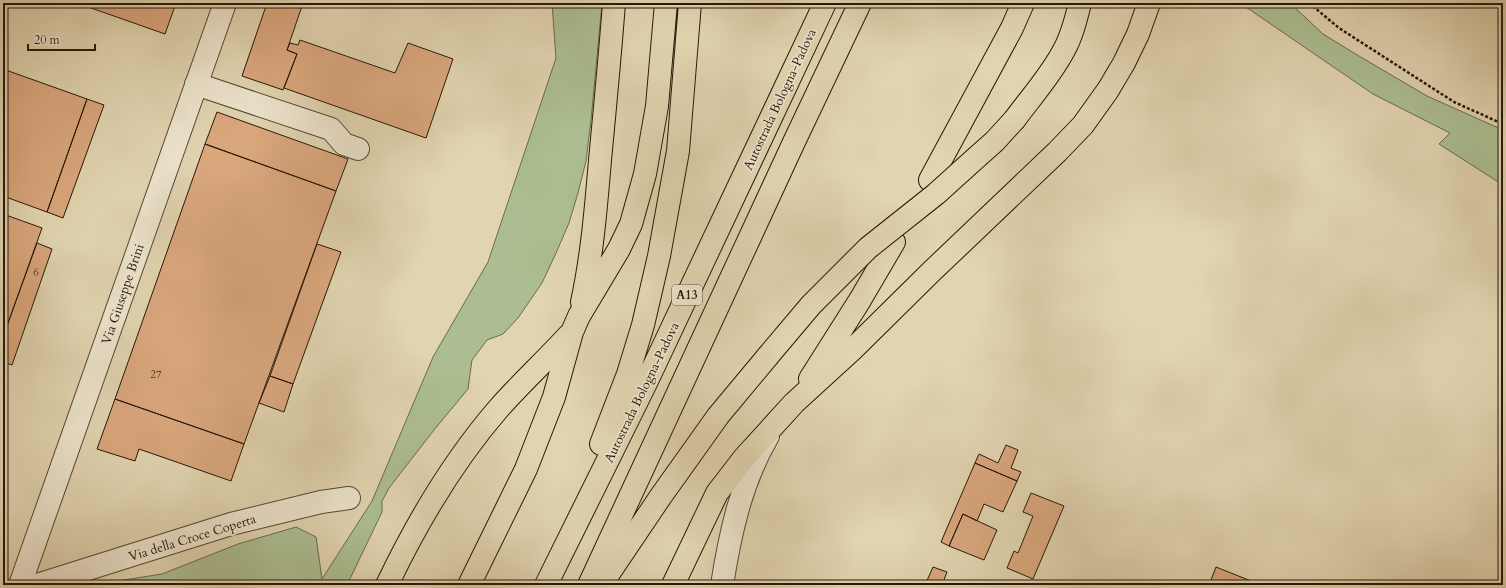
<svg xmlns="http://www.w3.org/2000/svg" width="1506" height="588" font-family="Cardo,serif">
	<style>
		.green { fill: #acbe91; stroke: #696b4d }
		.building { fill: #daa77d; stroke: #261809 }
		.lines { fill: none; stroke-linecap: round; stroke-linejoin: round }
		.minor-casing { stroke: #554733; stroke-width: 24 }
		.highway-casing { stroke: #261809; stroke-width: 24 }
		.path { stroke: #261809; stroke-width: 2.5; stroke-dasharray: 3 2; stroke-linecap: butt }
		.minor { stroke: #ece3cc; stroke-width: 22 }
		.highway { stroke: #e1d4b0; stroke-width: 22 }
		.highway-bridge-casing { stroke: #261809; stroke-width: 24; stroke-linecap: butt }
		.highway-bridge { stroke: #e1d4b0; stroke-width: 22 }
		.labels { text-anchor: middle; stroke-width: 3.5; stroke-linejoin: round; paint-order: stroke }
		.number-label { font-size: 11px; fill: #533c26 }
		.shield { fill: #ece3cc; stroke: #615544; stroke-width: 1 }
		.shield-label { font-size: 12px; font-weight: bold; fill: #261809 }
		.street-label { font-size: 13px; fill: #261809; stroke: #ece3cc }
	</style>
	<rect width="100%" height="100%" fill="#e1d4b0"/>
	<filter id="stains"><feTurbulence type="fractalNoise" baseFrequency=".005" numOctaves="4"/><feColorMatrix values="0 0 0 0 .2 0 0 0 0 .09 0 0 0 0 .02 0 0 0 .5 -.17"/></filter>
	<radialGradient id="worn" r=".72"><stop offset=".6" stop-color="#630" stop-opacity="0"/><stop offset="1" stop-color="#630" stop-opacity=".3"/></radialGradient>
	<!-- green -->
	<path class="green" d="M552,3h50l-11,117 -5,41 -8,32 -9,30 -13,30 -14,30 -24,35 -15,16 -16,6 -15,20 -4,29 -34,41 -45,58 -7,13v11l-35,73h-254l69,-11 76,-30 58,-17 20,10 6,42 50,-78 61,-144 55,-95 68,-204z
		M1240,3h50l33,31 36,22 68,40 76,34v55l-64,-41 11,-11 -77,-39z"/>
	<!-- building -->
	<path class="building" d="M77,3h99l-11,31z
		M267,3h36l-16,47 10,4 -14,36 -41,-14z
		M300,40l95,33 13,-30 45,16 -27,79 -142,-50 13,-34 -10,-4 3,-7 8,2z
		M3,69l84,30 -40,113 -44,-16z
		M87,99l17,6 -41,113 -16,-6z
		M217,112l131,47 -12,32 -131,-47z
		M205,144l131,47 -92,253 -129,-45z
		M3,214l39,14 -39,109z
		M37,243l15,6 -40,116 -9,-3v-25z
		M317,244l24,8 -48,132 -23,-8z
		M270,376l23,8 -9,28 -25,-9z
		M115,399l129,45 -13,37 -92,-32 -4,12 -38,-12z
		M1006,445l12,5 -7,18 10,4 -4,9 -42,-18 4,-9 19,9z
		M975,463l42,18 -14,31 -19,-8 -7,17 -14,-7 -14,32 -8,-4z
		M1031,493l33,13 -31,73 -26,-11 7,-17 4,2 15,-37 -10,-4z
		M963,514l34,16 -13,30 -35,-14z
		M933,567l14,5 -5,13h-17z
		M1216,567l45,18h-52z"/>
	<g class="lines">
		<defs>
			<path id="minor" d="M196,84l135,45 13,15 14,5
				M20,585l205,-582
				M37,585l194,-61 90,-22 28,-4
				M722,585c8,-51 19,-103 46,-149"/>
			<path id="highway" d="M1015,119c17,-23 36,-44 49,-69 8,-14 12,-31 16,-47
				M930,180l82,-152 11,-25
				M582,302c10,-46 14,-94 18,-142 5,-52 10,-104 14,-157
				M810,379l50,-79 34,-58
				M601,444l27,-70 15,-49 16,-69 19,-105 12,-148
				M387,585c30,-63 66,-124 112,-177 22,-25 47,-48 69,-72
				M469,585l57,-116 28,-72 18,-65 7,-16 40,-67 12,-25 14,-50 12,-68 9,-103
				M546,585l100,-202 179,-380
				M589,585l205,-443 66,-139
				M601,585l60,-89 57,-80 50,-60
				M673,585l44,-92 27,-35 50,-55 58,-53 79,-78 126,-120 26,-27 25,-35 16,-27 14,-29 11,-31"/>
		</defs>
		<!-- minor casing -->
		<use href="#minor" class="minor-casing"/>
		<!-- highway casing -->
		<use href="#highway" class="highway-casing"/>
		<!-- path -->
		<path class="path" d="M1309,3l30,25 115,74 49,22"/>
		<!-- minor -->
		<use href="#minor" class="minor"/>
		<!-- highway -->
		<use href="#highway" class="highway"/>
		<defs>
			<path id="highway-bridge" d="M768,356l43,-51 57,-57 68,-54 41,-37 18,-16 20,-22"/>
		</defs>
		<!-- highway-bridge casing -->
		<use href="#highway-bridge" class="highway-bridge-casing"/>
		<!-- highway-bridge -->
		<use href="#highway-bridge" class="highway-bridge"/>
	</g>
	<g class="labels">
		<!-- number labels -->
		<g class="number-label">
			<text x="36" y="276">6</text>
			<text x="156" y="378">27</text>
		</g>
		<!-- shield labels -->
		<rect class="shield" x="672" y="285" width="30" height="20" rx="3"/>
		<g class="shield-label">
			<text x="687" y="299">A13</text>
		</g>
		<!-- street labels -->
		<g class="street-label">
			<text transform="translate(779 99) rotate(-65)" y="5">Autostrada Bologna-Padova</text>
			<text transform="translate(122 294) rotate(-71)" y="5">Via Giuseppe Brini</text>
			<text transform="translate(641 392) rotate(-64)" y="5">Autostrada Bologna-Padova</text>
			<text transform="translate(192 537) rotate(-17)" y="5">Via della Croce Coperta</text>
		</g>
	</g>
	<!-- margin -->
	<rect width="1506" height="588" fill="none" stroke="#e1d4b0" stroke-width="16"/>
	<rect x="4" y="4" width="1498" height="580" fill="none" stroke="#261809" stroke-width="2"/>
	<rect x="8" y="8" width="1490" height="572" fill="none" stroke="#261809"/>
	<!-- scale -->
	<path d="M28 44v6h67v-6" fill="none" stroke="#261809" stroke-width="2"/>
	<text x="34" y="44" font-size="12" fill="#261809" stroke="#ece3cc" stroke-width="3" paint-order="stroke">20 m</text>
	<rect width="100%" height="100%" filter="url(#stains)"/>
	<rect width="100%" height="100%" fill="url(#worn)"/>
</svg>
